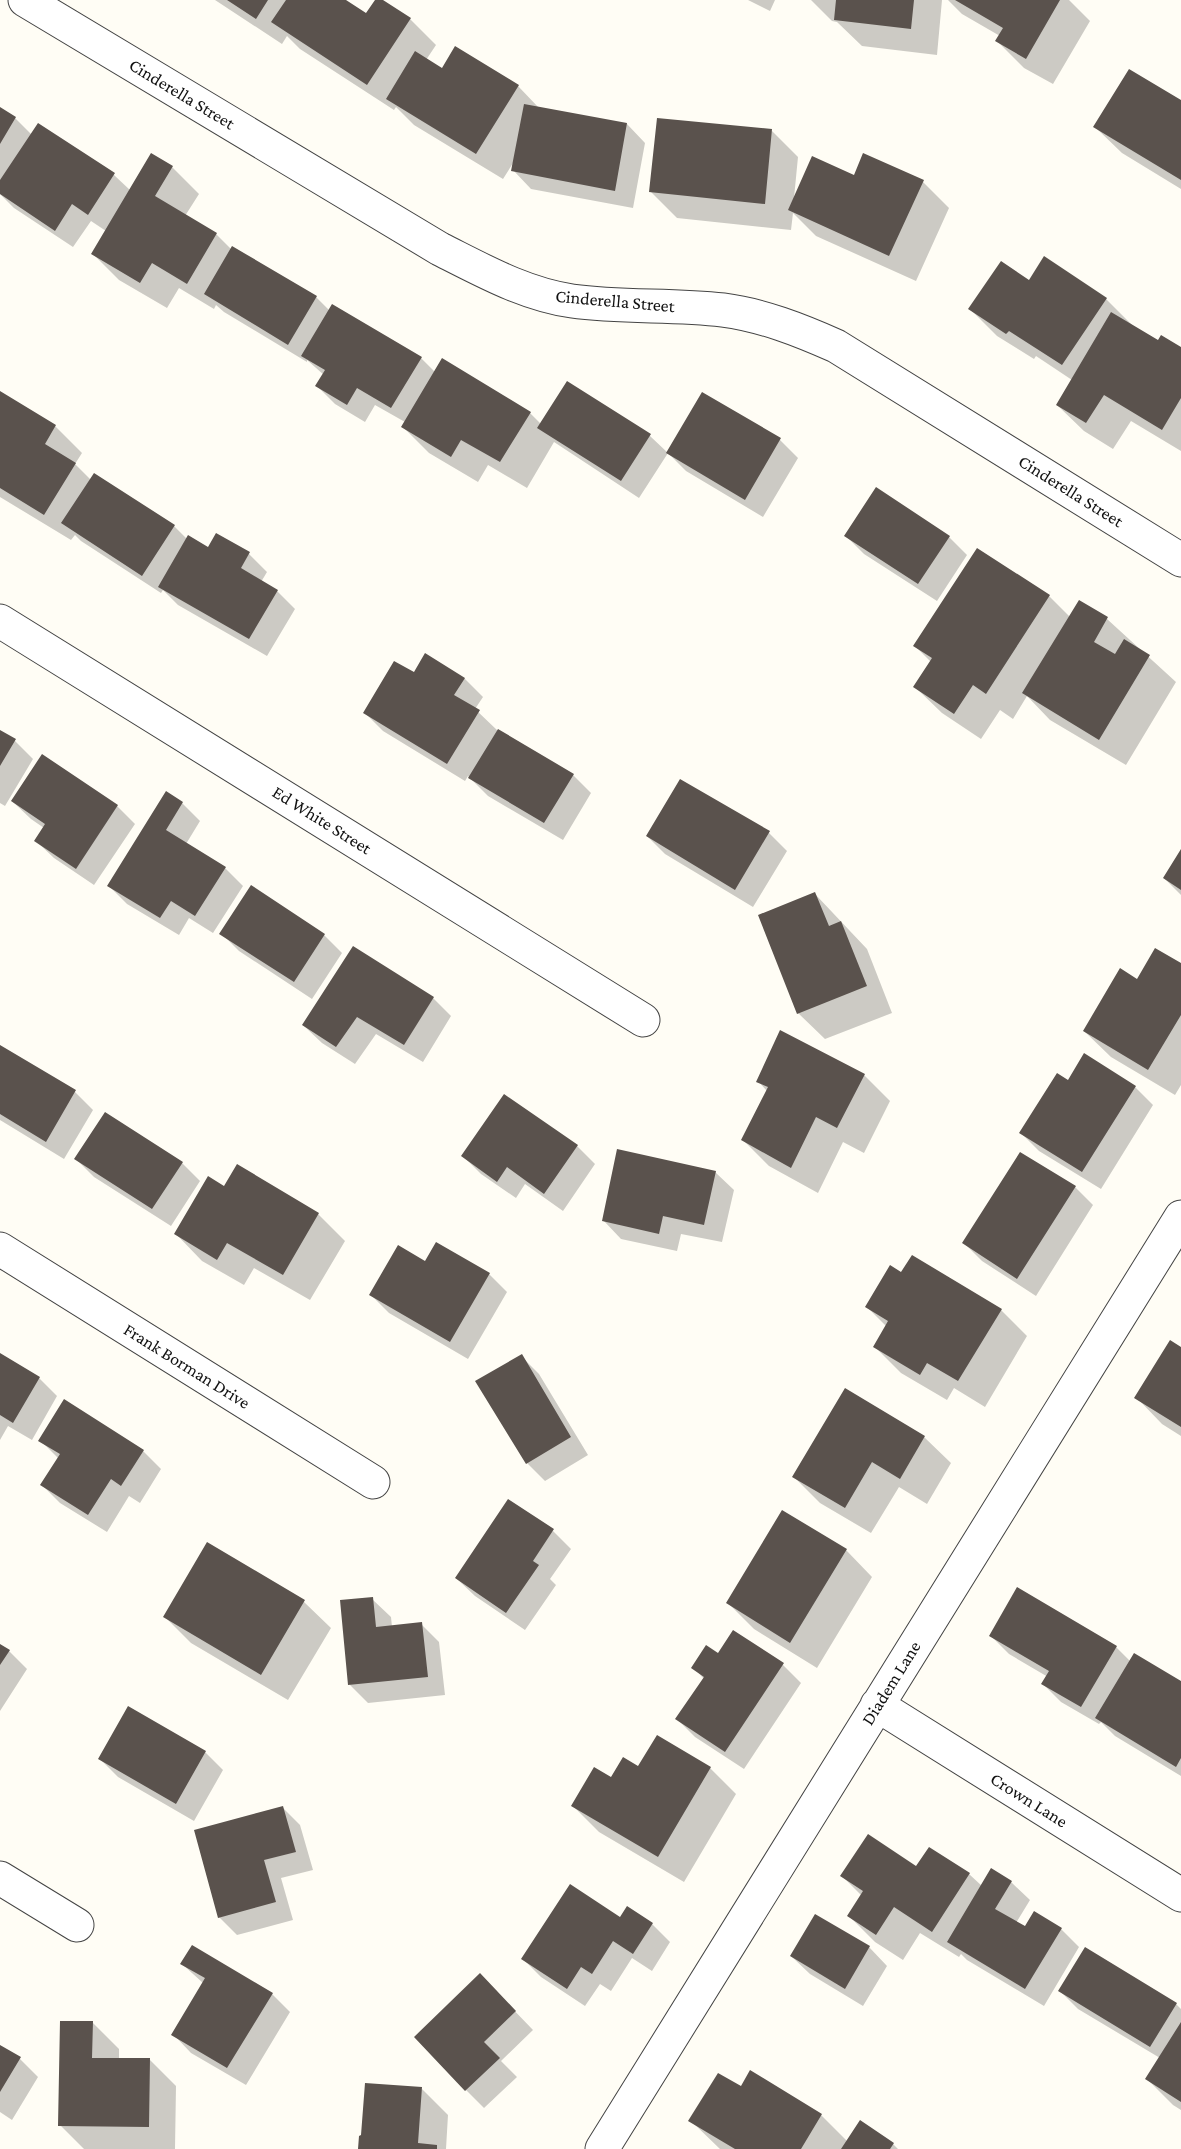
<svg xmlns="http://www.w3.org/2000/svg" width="1181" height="2149" font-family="'Crimson Pro',serif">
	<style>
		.shadow { fill: #0003 }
		.building { fill: #5a524d }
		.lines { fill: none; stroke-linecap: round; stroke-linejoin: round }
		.minor-casing { stroke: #444; stroke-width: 35 }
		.minor { stroke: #fff; stroke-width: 33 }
		.labels { text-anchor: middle; stroke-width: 6; stroke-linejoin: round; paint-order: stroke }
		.street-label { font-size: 18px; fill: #111; stroke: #fff }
	</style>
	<rect width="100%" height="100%" fill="#fffdf5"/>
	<!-- shadow -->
	<path class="shadow" d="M215,0h129l23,15 10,-15h3l30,19 26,26 -10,15 17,10 75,16 21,22 88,16 18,19 -12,65 -102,-19 -18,-19 2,-10 -12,19 -89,-54 -18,-18 -2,3 -94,-61 -13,-13 -5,8z
		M748,0h27l-5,11z
		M811,0h131l-5,55 -75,-9 -25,-24 -5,-1z
		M948,0h121l21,21 -37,63 -29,-16 -27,-27 3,-5 -38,-22z
		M1181,102v87l-59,-36 -27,-26z
		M0,109l15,9 17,17 6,-10 76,50 17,16 21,-36 20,12 27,27 -14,22 31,18 16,16 84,47 14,14 91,47 14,14 95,41 11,11 109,12 18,17 35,-59 77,46 18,18 -35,59 -77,-46 -18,-18 -29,45 -85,-56 -27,46 -39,-23 -10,17 -49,-29 -26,-26 2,-5 -30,-17 -10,17 -30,-18 -18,-18 7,-11 -17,-15v2l-83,-50 -8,-7 -2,4 -35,-21 -12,20 -48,-28 -26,-26 13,-23 -15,-10 -18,26 -59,-39 -14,-14z
		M772,131l26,26 -4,41 61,-21 68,5 26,26 -33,73 -100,-45 -23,-23 -2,17 -114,-12 -27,-27z
		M1029,282l77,17 26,26 27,17 22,7v102l-50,-30 -18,28 -29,-18 -27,-26 15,-25 -36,-24 -2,3 -37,-23 -27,-27z
		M0,393l55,33 27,27 -7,11 16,16 83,46 14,14 20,9 41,5 18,18 -6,10 16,9 18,18 -28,47 -89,-51 -15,-15 -2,3 -80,-52 -6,-6 -4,5 -71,-43z
		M846,536l103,1 18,18 -30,46 -73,-47z
		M1049,596l21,21 9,-15 28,17 69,63 -50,83 -76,-45 -23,-24 -14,23 -13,-9 -19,29 -39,-26 -27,-26 16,-25 -16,-16z
		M425,655l40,24 18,18 -8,12 23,22 75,44 18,18 -28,47 -75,-44 -20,-20 -3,5 -82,-50 -18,-18 49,-39z
		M0,732l15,9 18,18 -28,47 -5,-3z
		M12,801l105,5 18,18 -41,61 -40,-27 -19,-18 9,-12 -13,-9z
		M182,803l18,18 -14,23 39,24 18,18 -30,47 -24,-15 -10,17 -52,-31 -18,-18z
		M769,833l18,18 -34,56 -88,-53 -18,-18z
		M1181,852v43l-17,-17z
		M815,894l52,55 25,64 -67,26 -27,-26z
		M221,933l103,2 18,18 -30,46 -73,-48z
		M353,948l80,50 18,18 -28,46 -47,-28 -21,30 -33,-21 -19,-18z
		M1181,965v120l-6,10 -64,-38 -27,-26 53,-50z
		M1,1047l74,45 18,18 -29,49 -64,-39z
		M864,1075l26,26 -26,52 -21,-11 -25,51 -49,-27 -26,-26 24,-49 -9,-10z
		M1068,1082l67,5 18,18 -52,84 -62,-38 -18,-18z
		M577,1146l18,18 -32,47 -38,-27 -9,14 -35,-24 -18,-18z
		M76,1159l106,4 18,18 -29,45 -77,-49z
		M238,1166l80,48 27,27 -35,59 -56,-32 -10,17 -42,-24 -26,-27 49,-46z
		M715,1172l19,18 -12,52 -41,-8 -4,17 -56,-12 -18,-19z
		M1075,1187l18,18 -57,91 -54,-35 -18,-18z
		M437,1244l52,30 18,18 -39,67 -79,-46 -18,-18 55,-32z
		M901,1274l100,36 26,26 -42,71 -31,-19 -7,12 -46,-27 -26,-26 12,-20 -20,-20z
		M1181,1349v87l-19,-12 -26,-27z
		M0,1354l39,24 18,18 -25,44 -24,-14 -8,14z
		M521,1356l18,18 49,81 -43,26 -18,-18z
		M924,1437l27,26 -24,41 -28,-17 -28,46 -51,-30 -26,-26z
		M40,1440l103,11 18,18 -21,34 -11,-7 -22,36 -47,-29 -18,-18 17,-26z
		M553,1531l18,18 -21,30 6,6 -31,45 -50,-34 -19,-18z
		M208,1544l96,58 27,26 -43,72 -97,-57 -26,-26z
		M846,1550l26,27 -55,91 -63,-39 -26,-26z
		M372,1599l19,18 1,10 29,-3 18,18 6,53 -77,8 -18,-18z
		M733,1632l50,33 18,18 -57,86 -49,-32 -18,-18 27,-40 -11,-12 25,-12z
		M991,1636l125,11 15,15 50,21v93l-66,-40 -14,-14 -2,2 -38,-22 -18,-18 5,-7 -39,-23z
		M0,1646l9,5 18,18 -27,42z
		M205,1752l18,18 -29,51 -76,-44 -18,-18z
		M639,1768h71l26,26 -52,88 -85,-50 -26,-26 39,-26z
		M282,1807l18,18 13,45 -32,8 12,42 -56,15 -18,-18z
		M930,1849l39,25 13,12 9,-16 20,12 19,18 -14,23 10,5 35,1 18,18 -35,59 -77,-46 -6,-6 -2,3 -39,-24 -17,27 -28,-18 -26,-26 13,-20 -20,-20 75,-8z
		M620,1919l32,5 18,18 -18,29 -20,-13 -21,33 -11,-7 -15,22 -44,-29 -18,-18z
		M869,1947l18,19 -24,40 -53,-32 -19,-18z
		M182,1964l90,30 18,18 -44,73 -55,-32 -18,-19 30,-51z
		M480,1975l53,55 -32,31 16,16 -33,31 -18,-18z
		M1060,1991l116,13 5,5v101l-8,-5 -26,-26 13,-21 -82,-49z
		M92,2022l27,27v10l31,1 26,26 -1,63h-91l-24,-24z
		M0,2046l20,13 18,18 -26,43 -12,-8z
		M751,2072l70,43 27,27 45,2 5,5h-178l-30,-29 51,-32z
		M422,2089l26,26 -2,34h-86z"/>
	<!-- building -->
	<path class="building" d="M227,0h41l-12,19z
		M286,0h60l20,13 9,-13h8l28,18 -44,67 -96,-63z
		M836,0h78l-3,29 -77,-9z
		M955,0h105l-34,59 -31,-18 8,-13z
		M455,46l64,39 -43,69 -90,-55 29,-48 27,17z
		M1129,69l52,31v80l-88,-53z
		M524,104l103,19 -12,68 -104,-20z
		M0,107l16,10 -16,27z
		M657,118l115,11 -7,75 -116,-12z
		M38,123l77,50 -27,42 -16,-11 -17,27 -55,-37v-14z
		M151,153l22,13 -18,30 62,37 -30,51 -35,-21 -12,20 -49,-29z
		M863,153l61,27 -35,76 -101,-46 24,-54 42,19z
		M232,246l85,50 -29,49 -84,-51z
		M1044,256l63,42 -45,67 -53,-34 -3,3 -38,-25 33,-48 28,19z
		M332,304l90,53 -31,51 -34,-20 -10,17 -32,-19 10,-16 -24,-14z
		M1111,312l47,28 3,-5 20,12v51l-19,32 -58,-35 -18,28 -30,-18z
		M442,358l89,54 -31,50 -39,-22 -10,17 -50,-30z
		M567,381l84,53 -30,47 -84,-53z
		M0,391l56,34 -11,19 31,19 -32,52 -44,-27z
		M702,392l79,46 -36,62 -79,-47z
		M94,473l81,52 -33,51 -81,-53z
		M876,487l74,49 -32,48 -74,-48z
		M216,533l34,19 -9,16 37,22 -29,49 -91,-52 30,-52 20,12z
		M977,548l73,47 -64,99 -13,-9 -19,29 -41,-27 19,-29 -19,-12z
		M1079,600l29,17 -14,25 21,12 9,-15 26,16 -51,85 -77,-47z
		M425,653l40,25 -11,17 26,15 -33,54 -84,-51 31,-52 20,11z
		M498,729l76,45 -30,49 -76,-45z
		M0,730l16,9 -16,27z
		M42,754l76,51 -42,64 -42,-28 11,-17 -34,-23z
		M680,779l90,52 -35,59 -89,-54z
		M166,791l17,11 -17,28 60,37 -31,49 -24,-15 -11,17 -53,-32z
		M1181,849v41l-18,-12z
		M251,885l74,49 -31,48 -75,-48z
		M815,892l14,34 12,-5 26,65 -70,28 -39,-99z
		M353,946l81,51 -30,48 -47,-28 -21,30 -34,-22z
		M1155,948l26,15v52l-33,55 -65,-39 37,-63 17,11z
		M780,1030l85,44 -28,54 -21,-11 -25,51 -50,-28 27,-53 -12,-5z
		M0,1045l76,45 -30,52 -46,-28z
		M1084,1053l52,33 -54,86 -63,-39 38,-60 11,7z
		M504,1094l74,51 -34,49 -37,-27 -10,15 -36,-26z
		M105,1112l78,50 -31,47 -78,-50z
		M617,1149l99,22 -12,54 -41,-9 -4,18 -57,-13z
		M1020,1152l56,34 -59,93 -55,-36z
		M237,1164l82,49 -36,62 -56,-32 -10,17 -43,-26 34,-58 16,10z
		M436,1242l54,31 -40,69 -81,-47 29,-50 27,16z
		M912,1255l90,54 -44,72 -31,-18 -7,12 -47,-28 15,-26 -23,-14 25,-42 11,7z
		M1170,1340l11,7v80l-47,-29z
		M0,1353l40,24 -27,46 -13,-8z
		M522,1354l49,83 -45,27 -51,-83z
		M845,1388l80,48 -25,43 -28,-17 -27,46 -53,-31z
		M64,1399l80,51 -23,36 -10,-7 -23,36 -48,-30 20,-31 -22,-13z
		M508,1499l46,30 -21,32 6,4 -33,48 -51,-35z
		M782,1510l65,39 -57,94 -64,-40z
		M207,1542l98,58 -44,75 -98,-58z
		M1017,1587l100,59 -36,61 -40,-23 8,-13 -60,-35z
		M373,1597l3,30 46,-5 6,55 -80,8 -8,-85z
		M733,1630l51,33 -59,89 -50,-33 29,-42 -13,-9 15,-23 12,8z
		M0,1644l10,6 -10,15z
		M1134,1653l47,28v77l-5,9 -81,-49z
		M128,1706l78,45 -30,53 -78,-45z
		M657,1735l54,32 -53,90 -87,-51 23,-39 17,10 12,-20 15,9z
		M283,1806l13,46 -32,8 12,42 -58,16 -24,-88z
		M868,1834l48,32 13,-19 41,26 -38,59 -38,-25 -18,28 -29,-19 16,-25 -23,-15z
		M991,1868l21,13 -17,28 30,17 9,-15 28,17 -37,61 -78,-47z
		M570,1884l50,33 7,-11 26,17 -20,31 -20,-13 -21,33 -11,-7 -14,22 -46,-30z
		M815,1914l55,32 -25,43 -55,-33z
		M192,1945l81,48 -46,75 -56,-33 34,-57 -25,-14z
		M1085,1947l92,56 -27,44 -92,-56z
		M480,1973l36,38 -32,31 16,16 -35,33 -51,-54z
		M60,2021h33l-1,37h58l-1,69 -91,-1z
		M1181,2022v80l-36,-23z
		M0,2045l21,12 -21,35z
		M750,2070l72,44 -21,35h-66l-47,-28 30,-48 23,13z
		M365,2083l57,4 -4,56 19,2v4h-79l1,-13 2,-1z
		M860,2120l34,23 -4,6h-49z"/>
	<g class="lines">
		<defs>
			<path id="minor" d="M25,0l415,249c42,21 84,45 132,52 50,7 101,3 151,9 39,5 77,20 113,36l345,214
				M0,621l643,399
				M0,1249l373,233
				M877,1705l304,190
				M0,1878l77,47
				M602,2149l579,-932"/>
		</defs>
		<!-- minor casing -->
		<use href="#minor" class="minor-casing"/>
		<!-- minor -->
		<use href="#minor" class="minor"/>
	</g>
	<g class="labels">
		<!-- street labels -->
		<g class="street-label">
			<text transform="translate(182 94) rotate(31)" y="6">Cinderella Street</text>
			<text transform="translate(615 301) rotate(5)" y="6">Cinderella Street</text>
			<text transform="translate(1071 491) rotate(32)" y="6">Cinderella Street</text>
			<text transform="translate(322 820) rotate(32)" y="6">Ed White Street</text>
			<text transform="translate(187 1366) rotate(32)" y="6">Frank Borman Drive</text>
			<text transform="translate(891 1683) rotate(-58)" y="6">Diadem Lane</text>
			<text transform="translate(1029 1800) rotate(32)" y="6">Crown Lane</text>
		</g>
	</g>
</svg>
